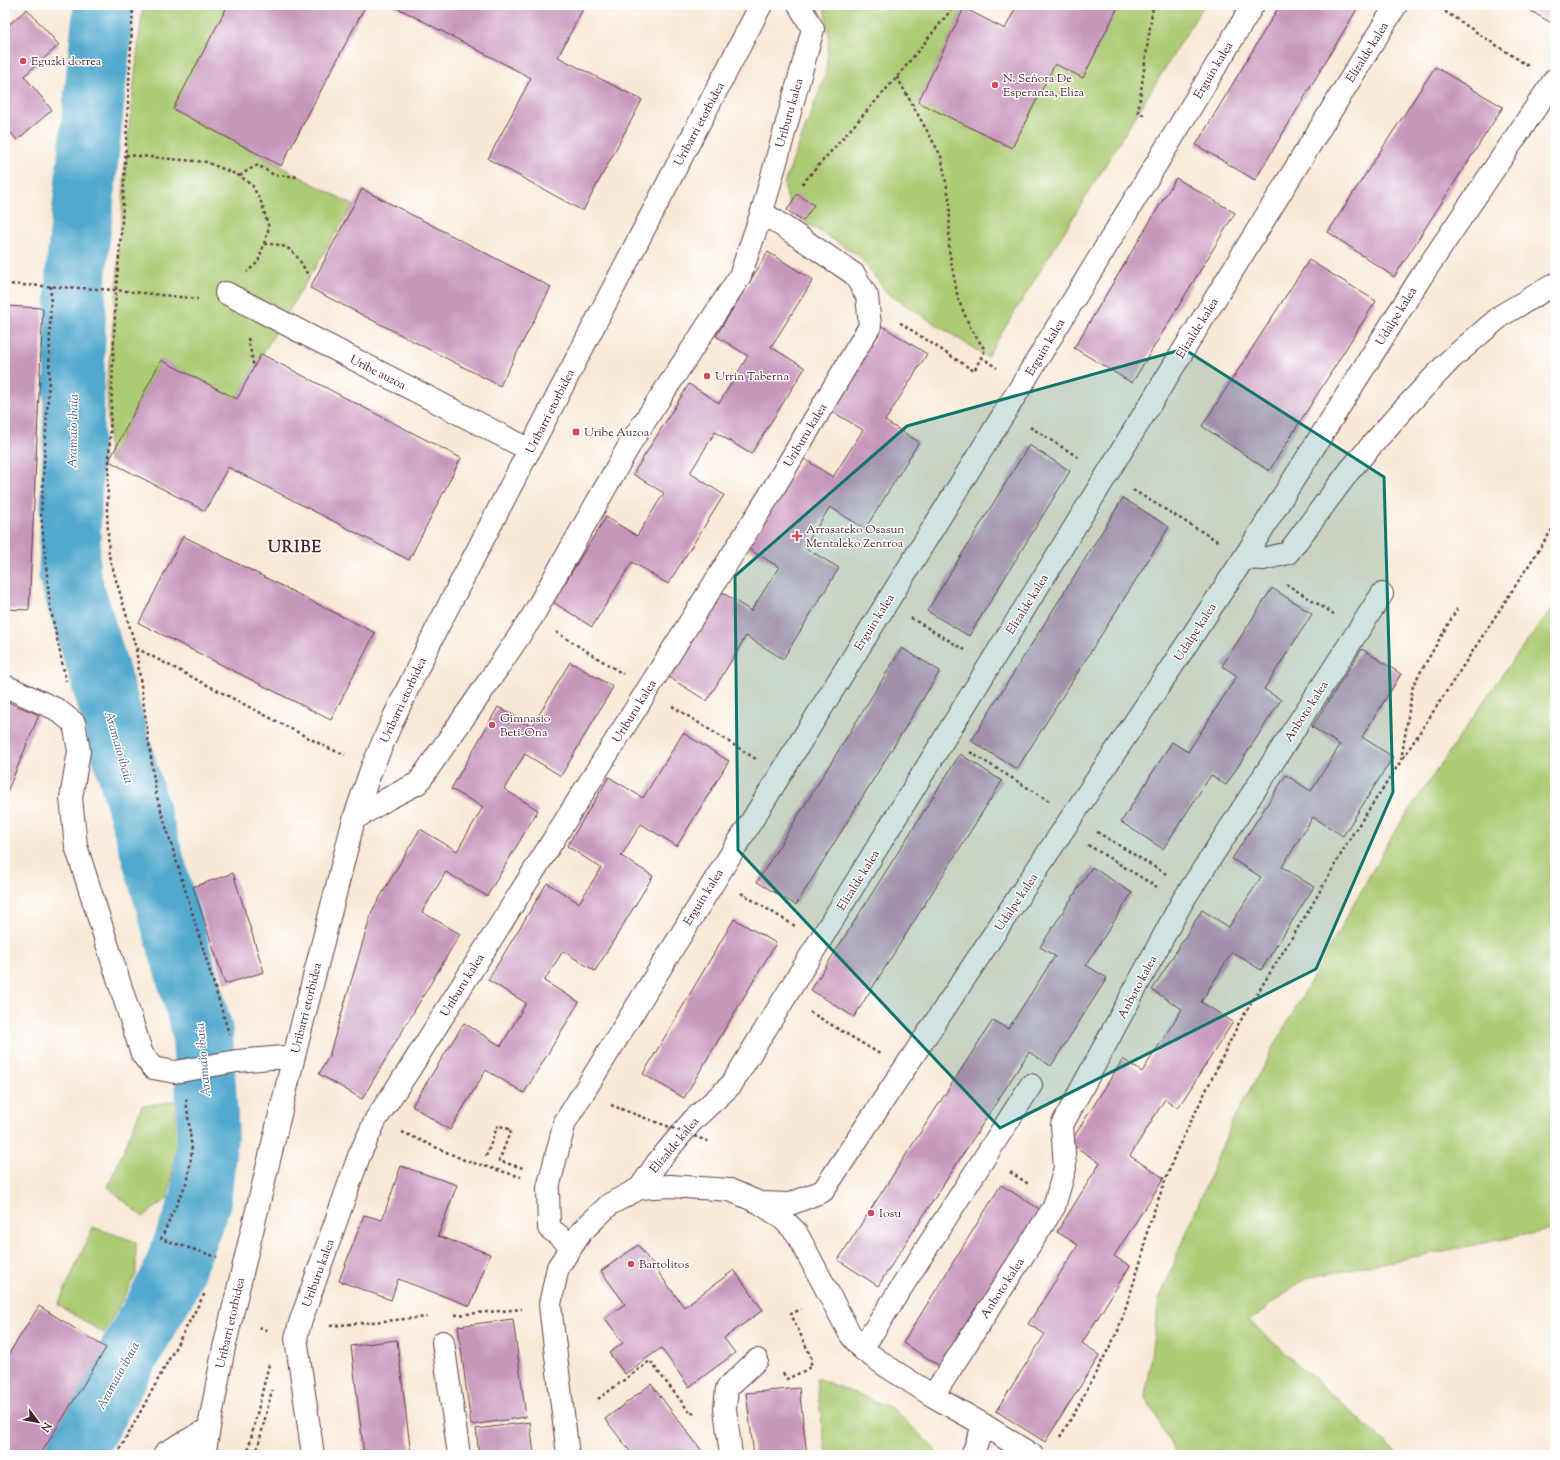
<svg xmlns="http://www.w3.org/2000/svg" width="1560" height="1460" font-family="'Sorts Mill Goudy',serif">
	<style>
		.green { fill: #accb73; stroke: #7b754f }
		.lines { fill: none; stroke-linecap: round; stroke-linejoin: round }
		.river { stroke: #51a9ce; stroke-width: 61 }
		.building { fill: #c796bb }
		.minor-casing { stroke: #643d45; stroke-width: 24 }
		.path { stroke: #643d45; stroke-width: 2.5; stroke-dasharray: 3 3; stroke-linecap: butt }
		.minor { stroke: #fff; stroke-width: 22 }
		.path-bridge { stroke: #643d45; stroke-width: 2.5; stroke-dasharray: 3 3; stroke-linecap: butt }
		.marked { fill: #0f766e; fill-opacity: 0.2; stroke: #0f766e; stroke-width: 3; stroke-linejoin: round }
		.poi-dot { fill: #d1495b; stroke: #fff; stroke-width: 1.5 }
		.labels { text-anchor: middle; stroke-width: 3; stroke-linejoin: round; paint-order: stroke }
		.street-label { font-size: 12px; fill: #4a1f2b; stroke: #fff }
		.poi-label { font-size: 12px; fill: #4a1f2b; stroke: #fff; text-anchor: start }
		.water-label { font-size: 13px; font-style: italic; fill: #4d5d74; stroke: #fff }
		.district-label { font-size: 16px; font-weight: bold; letter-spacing: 1px; fill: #4a1f2b; stroke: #fff }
	</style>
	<rect width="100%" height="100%" fill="#fff"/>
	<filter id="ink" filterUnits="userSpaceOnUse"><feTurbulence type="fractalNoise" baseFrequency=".025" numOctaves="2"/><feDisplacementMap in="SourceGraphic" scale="8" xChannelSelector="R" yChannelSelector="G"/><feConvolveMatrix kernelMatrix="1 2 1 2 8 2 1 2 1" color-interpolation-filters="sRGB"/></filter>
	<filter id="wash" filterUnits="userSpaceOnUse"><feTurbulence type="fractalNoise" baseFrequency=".012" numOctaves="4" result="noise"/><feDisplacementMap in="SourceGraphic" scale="16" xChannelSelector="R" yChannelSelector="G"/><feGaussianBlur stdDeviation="0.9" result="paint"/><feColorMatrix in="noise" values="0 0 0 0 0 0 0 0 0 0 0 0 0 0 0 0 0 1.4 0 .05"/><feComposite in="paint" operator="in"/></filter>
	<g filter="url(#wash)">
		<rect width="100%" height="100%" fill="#f8e9d6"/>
		<!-- green -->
		<path class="green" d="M143,5h85l-55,104 180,96 -99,163 -17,31 -76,-39 -52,101 -2,-78 9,-89 10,-139z
			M824,5h134l6,3 -46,94 94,46 43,-84 28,13 36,-72h85l-217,352 -100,-64 -28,-37 -68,-43 -7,-29 42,-111 3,-37z
			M1555,605v624l-249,49 -57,43 151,134h-223l-32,-59 14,-96 73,-178 158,-283 111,-163z
			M186,1099l-18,99 -25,19 -35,-30 34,-81z
			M93,1227l43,15v33l-32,58 -46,-28z
			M816,1378l76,30 43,41v6h-109z"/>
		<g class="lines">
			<!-- river -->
			<path class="river" d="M72,1455l97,-172 32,-84 7,-72 -6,-98 -103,-357 -30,-98 4,-126 3,-176 28,-267"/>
		</g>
		<g id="blocks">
			<!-- building -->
			<path class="building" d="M228,5h138l-85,161 -108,-57z
				M392,5h193l-27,52 84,43 -59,111 -95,-52 43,-81z
				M1017,5h102l-36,73 -28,-14 -43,84 -94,-46 46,-94 41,21z
				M1280,5h70l7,4 -102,171 -59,-35z
				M1521,5h34v16l-2,3z
				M27,9l32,36 -35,31 28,34 -35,30 -12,-14v-98z
				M1435,67l68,40 -109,170 -66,-45z
				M1176,178l59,35 -103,170 -58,-35z
				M362,189l189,98 -51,99 -190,-98z
				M797,194l17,11 -11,16 -16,-11z
				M768,252l45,28 -42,67 34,21 -54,86 -36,-22 -25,41 34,22 -56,89 -36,-22 -40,65 -39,-25 53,-85 31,19 27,-43 -31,-19 56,-90 30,19 29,-47 -32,-20z
				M1309,260l67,41 -107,170 -67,-45z
				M5,306l38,2 -14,302 -24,-1z
				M882,326l45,28 -42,67 34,21 -54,87 -35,-22 -26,40 35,21 -56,91 -37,-23 -39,65 -40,-25 53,-85 31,20 28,-44 -32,-19 56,-90 30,19 30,-47 -33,-20z
				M261,354l200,104 -52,102 -181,-93 -23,44 -96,-50 52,-101 76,39z
				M1029,445l41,26 -101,165 -42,-25z
				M1123,498l46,29 -152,242 -46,-28z
				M183,536l192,97 -44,87 -192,-97z
				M1272,588l40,26 -48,75 17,11 -55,85 -15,-10 -48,74 -42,-27 51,-80 16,10 49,-76 -15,-10z
				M902,648l38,23 -144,234 -39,-23z
				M1362,649l39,25 -39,63 31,20 -50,79 -30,-19 -31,50 32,20 -53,83 -29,-18 -31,50 32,20 -55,86 -13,-9 -35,57 34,22 -50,78 16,10 -48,77 18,12 -55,87 -49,-31 49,-77 -17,-10 50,-79 -21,-13 43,-69 -30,-20 53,-84 19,13 40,-63 -30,-19 50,-80 27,17 32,-50 -29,-18 54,-84 25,16 29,-46 -28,-18z
				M570,662l43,25 -52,89 -36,-22 -21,35 34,21 -51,86 -41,-24 -24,40 38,22 -98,165 -43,-25 10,-18 43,-145 48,-82 37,22 26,-44 -32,-18 47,-82 34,20z
				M5,701l34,14 -34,82z
				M683,733l46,28 -52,85 -36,-22 -20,32 32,20 -58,95 -32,-20 -19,30 35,21 -55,91 -38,-23 -36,60 -38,-24 52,-83 37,23 25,-43 -38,-23 59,-97 32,20 22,-35 -34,-22 42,-69 34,21z
				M960,754l42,27 -148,236 -43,-27z
				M1092,867l40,26 -46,72 21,13 -56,88 -22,-14 -151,234 -40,-26 155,-240 15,9 47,-73 -15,-9z
				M233,873l31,99 -39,12 -32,-97z
				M734,919l42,24 -92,155 -41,-24z
				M401,1166l56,19 -19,51 52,18 -20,52 -72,-27 -7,21 -52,-19 25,-66 18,5z
				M1001,1185l40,25 -98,158 -40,-25z
				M638,1245l46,62 50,-37 29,40 -39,28 11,15 -46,34 -28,-39 -36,26 -16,-21 14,-10 -18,-25 20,-14 -24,-33z
				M39,1306l67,42 -66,107h-35v-95z
				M513,1319l13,98 -55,8 -13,-99z
				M397,1340l14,115h-47l-13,-109z
				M651,1384l54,71h-72l-28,-36z
				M799,1388l8,67h-53l-8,-62z
				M530,1422l4,33h-55l-3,-26z"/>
		</g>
	</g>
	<g filter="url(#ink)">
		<use href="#blocks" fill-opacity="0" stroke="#643d45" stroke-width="1"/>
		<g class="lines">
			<defs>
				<path id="minor" d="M226,293l304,157
					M1244,558l19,1 25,-6 62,-83 49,-56 52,-55 51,-44 53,-31
					M5,686l51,23 18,14 5,28 -8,47 5,48 66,208 11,14 22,4 62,-11 57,-5
					M354,819l35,-21 29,-15 56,-80 58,-86 101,-178 107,-163 22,-64
					M640,1188l17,-25 36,-43 38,-35 665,-1080
					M760,1203l30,1 33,-13 421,-633 177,-281 134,-198
					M571,1245l-22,-17 -1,-40 17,-66 458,-739 230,-378
					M443,1342l16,113
					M862,1349l169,-264
					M933,1396l121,-189 11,-39 -3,-43 120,-223 200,-308
					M164,1455l1,-2 43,-24
					M204,1455l19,-103 71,-296 60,-237 17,-49 23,-53 42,-87 236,-455 89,-170
					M313,1455l-17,-117 4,-15 59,-167 17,-37 33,-49 360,-574 101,-170 -3,-30 -13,-22 -92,-62 51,-183 -14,-24
					M568,1455l-17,-141 -1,-10 8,-37 24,-36 28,-27 30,-16 30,-2 60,4 30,13 21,14 15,15 54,102 12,15 24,17 47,30 51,29 48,30
					M731,1455l-6,-46 2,-21 30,-28
					M972,1455l12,-30"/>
			</defs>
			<!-- minor casing -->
			<use href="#minor" class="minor-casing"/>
			<!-- path -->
			<path class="path" d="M133,5l-11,217 -6,68 -9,220 2,46 27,92 192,100 17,7
				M1435,5l93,61
				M897,77l44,79 9,47 -1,47 9,49 13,30 14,21 -11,21 -75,-49
				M1144,115l-6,-3 15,-106 -2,-1
				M126,155l80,7 34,14 12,9 10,19 7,24 -11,34 -11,10
				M240,176l8,-6 10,-5 16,10 26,2
				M802,184l95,-107 58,-72
				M264,244c28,-1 33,11 45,33
				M5,284l111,6 82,9
				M51,286l-2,93 -8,135 9,92 16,75
				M1555,327l-3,3 3,11
				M248,338l6,30
				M981,357l16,11
				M1030,427l51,32
				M1133,490l86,52
				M1286,584l48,30
				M911,618l54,32
				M556,632l67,42
				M136,649l20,145 73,240
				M672,706l84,53
				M970,752l79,49
				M1403,758l152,-233
				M1097,832l69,42
				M1088,845l69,42
				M741,893l54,33
				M810,1012l70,42
				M186,1099l6,51 -4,29 -27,60 56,18
				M611,1105l10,4
				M402,1132l62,28 57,17
				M486,1156l12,-31 13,5 -12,31 24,7
				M1010,1172l20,13
				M455,1315l67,-6
				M330,1326l97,-9
				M259,1327l10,4
				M783,1373l4,6 19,-9 5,-4v-9l-20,-43 10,-5
				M598,1399l52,-38 41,53 4,-3
				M1060,1437l15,-25 43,-81 25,-77 5,-27 28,-75 63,-129 73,-118 40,-70 49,-74 12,-76 44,-76
				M117,1455l88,-162
				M247,1455l22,-91
				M256,1455l16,-65"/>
			<!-- minor -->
			<use href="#minor" class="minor"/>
			<!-- path-bridge -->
			<path class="path-bridge" d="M621,1109l89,33"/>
		</g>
	</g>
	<!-- marked area -->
	<path class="marked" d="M1184,349l200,128 9,315 -77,177 -316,159 -262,-278 -3,-274 172,-150z"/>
	<!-- markers -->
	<g class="poi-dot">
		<circle cx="23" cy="61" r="4"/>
		<circle cx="995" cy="85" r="4"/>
		<circle cx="707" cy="376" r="4"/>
		<rect x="572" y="428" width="8" height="8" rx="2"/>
		<path d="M795 530h4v4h4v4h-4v4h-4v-4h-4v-4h4z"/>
		<circle cx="492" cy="725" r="4"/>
		<circle cx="871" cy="1213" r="4"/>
		<circle cx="631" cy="1264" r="4"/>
	</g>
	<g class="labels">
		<!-- street labels -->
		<g class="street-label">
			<text transform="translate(1367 52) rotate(-58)" y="4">Elizalde kalea</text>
			<text transform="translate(1213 70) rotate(-59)" y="4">Erguin kalea</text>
			<text transform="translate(789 113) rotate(-74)" y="4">Uriburu kalea</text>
			<text transform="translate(699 124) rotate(-62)" y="4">Uribarri etorbidea</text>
			<text transform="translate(1396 316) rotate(-58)" y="4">Udalpe kalea</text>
			<text transform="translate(1197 328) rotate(-58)" y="4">Elizalde kalea</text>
			<text transform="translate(1045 347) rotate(-59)" y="4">Erguin kalea</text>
			<text transform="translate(378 372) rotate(27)" y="4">Uribe auzoa</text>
			<text transform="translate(550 411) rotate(-63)" y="4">Uribarri etorbidea</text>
			<text transform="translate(805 435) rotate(-59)" y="4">Uriburu kalea</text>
			<text transform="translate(1027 604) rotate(-58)" y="4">Elizalde kalea</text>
			<text transform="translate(874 622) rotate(-58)" y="4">Erguin kalea</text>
			<text transform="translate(1195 632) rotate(-57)" y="4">Udalpe kalea</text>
			<text transform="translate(403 700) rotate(-65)" y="4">Uribarri etorbidea</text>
			<text transform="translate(634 711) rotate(-58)" y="4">Uriburu kalea</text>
			<text transform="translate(1306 711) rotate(-57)" y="4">Anboto kalea</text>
			<text transform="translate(858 880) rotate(-58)" y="4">Elizalde kalea</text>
			<text transform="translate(703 897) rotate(-58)" y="4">Erguin kalea</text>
			<text transform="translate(1016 902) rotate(-56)" y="4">Udalpe kalea</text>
			<text transform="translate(462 985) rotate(-58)" y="4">Uriburu kalea</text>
			<text transform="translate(1137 987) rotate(-62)" y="4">Anboto kalea</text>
			<text transform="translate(306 1008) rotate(-76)" y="4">Uribarri etorbidea</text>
			<text transform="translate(674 1145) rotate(-50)" y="4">Elizalde kalea</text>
			<text transform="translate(318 1273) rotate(-70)" y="4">Uriburu kalea</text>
			<text transform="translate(1002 1288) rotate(-57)" y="4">Anboto kalea</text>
			<text transform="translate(230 1323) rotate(-77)" y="4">Uribarri etorbidea</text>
		</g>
		<!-- poi labels -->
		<g class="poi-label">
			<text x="31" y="65">Eguzki dorrea</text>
			<text x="1003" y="82">N. Señora De<tspan x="1003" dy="14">Esperanza, Eliza</tspan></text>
			<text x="715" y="380">Urrin Taberna</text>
			<text x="584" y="436">Uribe Auzoa</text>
			<text x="806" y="533">Arrasateko Osasun<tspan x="806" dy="14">Mentaleko Zentroa</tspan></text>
			<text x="500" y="722">Gimnasio<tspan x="500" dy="14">Beti-Ona</tspan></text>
			<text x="879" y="1217">Iosu</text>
			<text x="639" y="1268">Bartolitos</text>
		</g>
		<!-- water labels -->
		<g class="water-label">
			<text transform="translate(72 431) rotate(-89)" y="5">Aramaio ibaia</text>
			<text transform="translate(120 747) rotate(74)" y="5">Aramaio ibaia</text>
			<text transform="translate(202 1060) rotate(-95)" y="5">Aramaio ibaia</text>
			<text transform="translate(117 1375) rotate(-61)" y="5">Aramaio ibaia</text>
		</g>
		<!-- district labels -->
		<g class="district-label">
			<text x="295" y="552">URIBE</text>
		</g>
	</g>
	<!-- margin -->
	<rect width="1560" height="1460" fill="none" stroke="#fff" stroke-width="20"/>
	<!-- north arrow -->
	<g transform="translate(38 1422) rotate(122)" stroke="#ffffff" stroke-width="3" paint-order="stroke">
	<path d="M0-3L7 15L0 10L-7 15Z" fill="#4a1f2b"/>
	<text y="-6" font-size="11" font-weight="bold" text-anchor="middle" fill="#4a1f2b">N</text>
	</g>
</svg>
